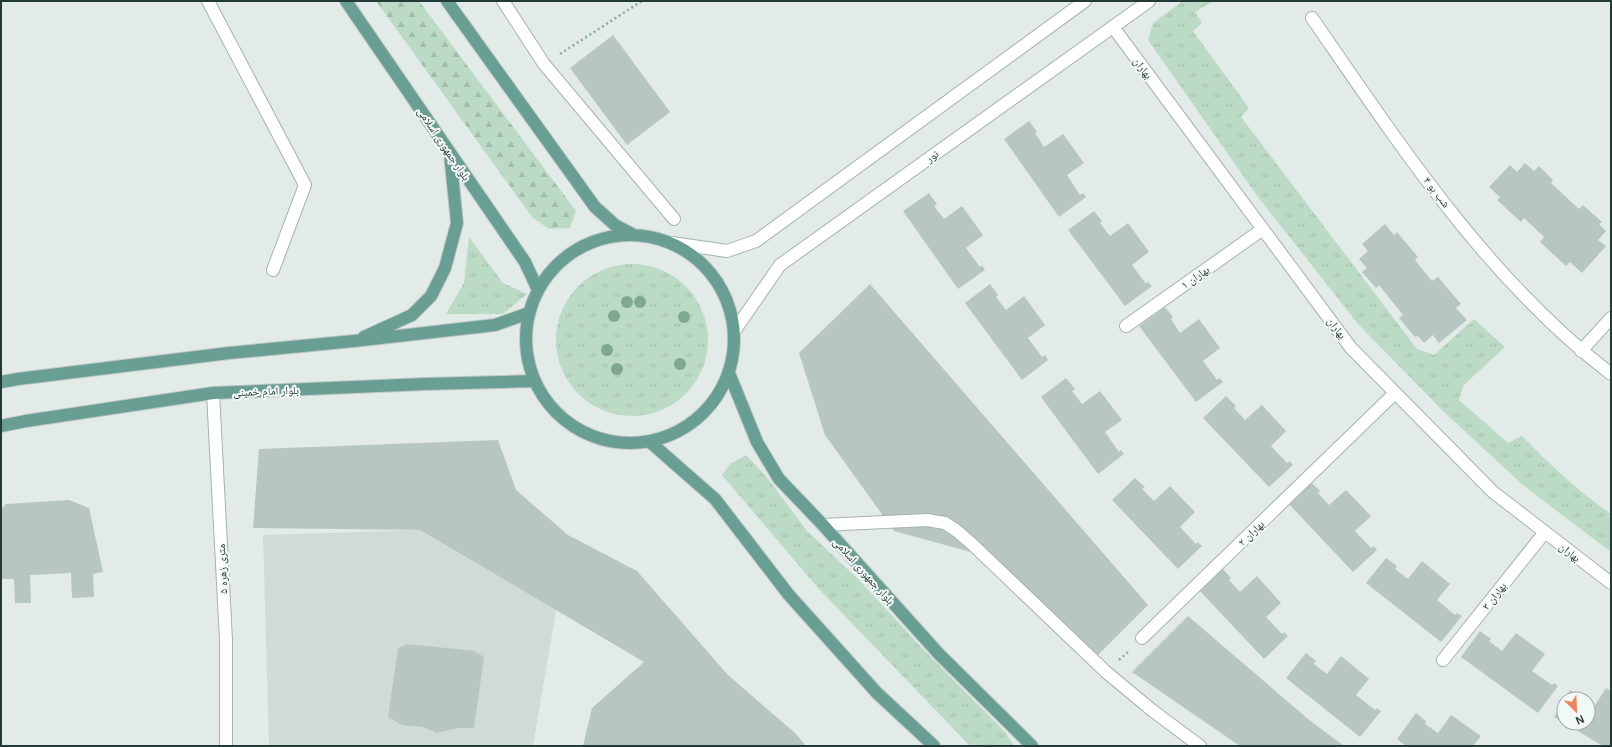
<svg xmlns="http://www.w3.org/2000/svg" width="1612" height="747" font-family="Helvetica,'Noto Naskh Arabic',sans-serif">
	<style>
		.built { fill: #d0dbd6 }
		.grass { fill: url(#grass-tufts) }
		.forest { fill: url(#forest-firs) }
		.building { fill: #b7c6c1 }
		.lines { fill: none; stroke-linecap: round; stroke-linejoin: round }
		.minor-casing { stroke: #a5b3ae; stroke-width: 14 }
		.major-casing { stroke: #c1c8c7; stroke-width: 14 }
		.path { stroke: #84ada2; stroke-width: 2.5; stroke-dasharray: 2 3; stroke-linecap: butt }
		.minor { stroke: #fff; stroke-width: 12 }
		.major { stroke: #699e93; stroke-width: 12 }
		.tree { fill: #80a791 }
		.labels { text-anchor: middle; stroke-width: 4; stroke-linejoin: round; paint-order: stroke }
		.street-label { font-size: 11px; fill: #233b36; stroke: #f2f8f5 }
	</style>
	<defs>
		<pattern id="grass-tufts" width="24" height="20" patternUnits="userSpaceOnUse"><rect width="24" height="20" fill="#bcdbc6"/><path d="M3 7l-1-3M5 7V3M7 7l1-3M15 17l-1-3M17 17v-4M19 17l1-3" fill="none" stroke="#a1bdab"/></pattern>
		<pattern id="forest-firs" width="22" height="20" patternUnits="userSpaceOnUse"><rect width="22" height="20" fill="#bcdbc6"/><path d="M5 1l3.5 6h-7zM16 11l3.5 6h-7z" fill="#a1bdab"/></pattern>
	</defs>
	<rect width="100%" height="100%" fill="#e2ebe7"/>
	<!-- built -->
	<path class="built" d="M420,530l136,80 -23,136h-264l-6,-211z"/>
	<!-- grass -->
	<path class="grass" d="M1183,1h30l-18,11 7,11 -9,8 56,77 -8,9 176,232 17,6 40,-36 31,28 -42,39 -4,14 49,43 14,-7c28,29 56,55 89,78v38l-87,-66 -81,-75 -85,-87 -100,-127 -110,-157 5,-17z
		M469,237l34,46 24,11 -24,20h-57l18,-31z
		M556 340a76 76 0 1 1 152 0a76 76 0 1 1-152 0Z
		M746,455l20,21 41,55 51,48 66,71 82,83 8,13h-44l-152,-158 -96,-113 8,-11z"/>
	<!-- forest -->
	<path class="forest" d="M376,1h43l157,210 -6,17 -21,1 -17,-12z"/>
	<!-- building -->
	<path class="building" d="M613,35l57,77 -43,33 -57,-77z
		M1029,121l8,11 -2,1 9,14 19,-13 21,29 -17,12 13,20 3,-2 3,4 -27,20 -55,-78z
		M1525,163l9,8 5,-5 14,14 -2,3 28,26 4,-4 19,17 -3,2 7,7 -8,9 8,6 -24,27 -12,-11 -4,4 -26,-24 4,-5 -20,-19 -3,4 -24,-22 3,-3 -11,-10 21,-22 7,7z
		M929,193l8,11 -3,2 10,13 18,-13 21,29 -17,13 14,19 2,-2 3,5 -27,19 -55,-78z
		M1094,211l8,10 -2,2 10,13 18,-13 21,29 -17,13 14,19 2,-2 4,4 -27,20 -57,-76z
		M1385,224l9,11 3,-3 21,25 -3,3 17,21 6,-4 23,27 -5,4 11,12 -28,23 -6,-8 -9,8 -6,-7 -3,1 -16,-19 4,-3 -24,-30 -3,3 -14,-16 5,-4 -8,-9 9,-8 -6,-7z
		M870,284l278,321 -54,54 -116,-105 -84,-23 -69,-96 -26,-82z
		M990,284l8,11 -2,2 10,13 18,-14 21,29 -17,13 14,19 3,-2 3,5 -26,20 -57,-77z
		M1165,307l8,10 -2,2 9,14 19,-14 21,29 -17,13 14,19 3,-2 3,4 -27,20 -57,-76z
		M1066,378l9,11 -3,2 10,13 18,-13 22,29 -17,12 14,20 2,-2 3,4 -26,20 -57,-77z
		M1226,396l10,10 -2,2 11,12 17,-15 24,26 -15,15 16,17 3,-2 3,4 -24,22 -66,-69z
		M498,440l18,50 52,45 69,36 91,104 67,58 11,13h-223l9,-38 52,-46 -224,-132 -167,-2 6,-79z
		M1135,478l10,9 -3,2 12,12 16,-15 25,26 -15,15 16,17 2,-2 4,4 -24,23 -66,-69z
		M1311,482l9,9 -2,2 11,12 17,-15 25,26 -16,15 16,17 3,-2 3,4 -24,22 -65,-69z
		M69,500l20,8 14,64 -10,2 1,23 -22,1 -1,-25 -41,2 1,28h-16l-1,-24h-13v-70l5,-5z
		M1386,558l11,8 -2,3 13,10 14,-18 28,23 -13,16 18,15 2,-2 5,3 -21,26 -75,-59z
		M1222,568l9,10 -2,2 11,12 17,-16 24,27 -15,14 16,17 2,-2 4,4 -24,23 -65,-69z
		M1188,616l120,103 36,27h-104l-108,-74z
		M1480,631l11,8 -2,2 13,10 14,-18 29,21 -13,17 20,14 2,-2 4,3 -20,27 -77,-56z
		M408,644l66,7 10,6 -10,71h-16l-21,5 -14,-6 -21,-2 -14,-8 10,-69z
		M1306,653l10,8 -2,3 13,10 14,-18 28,23 -13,16 19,15 2,-2 4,3 -21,26 -74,-59z
		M1606,688l5,3v55h-8l-49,-29 10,-16v22h24v-19l6,3z
		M1570,690l12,7 -2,2h-15z
		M1416,713l10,8 -1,3 13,9 13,-18 30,21 -8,10h-67l-9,-7z"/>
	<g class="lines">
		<defs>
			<path id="minor" d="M208,1l97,184 -32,85
				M503,1l41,63 130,155
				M1312,18c88,127 175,261 299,356
				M1113,27l238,321 142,144 118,91
				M672,243l55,8 29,-10 329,-240
				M1126,326l137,-97
				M735,330l45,-65 369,-264
				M1581,351l30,-33
				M213,393l13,247v106
				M823,525l104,-5 18,3 12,8 15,13 134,128 47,39 47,35
				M1142,638l253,-245
				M1443,660l102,-128"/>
			<path id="major" d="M346,1l179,261 13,28
				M447,1l148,206 20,18 19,10
				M526 339a104 104 0 1 1 208 0a104 104 0 1 1-208 0Z
				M364,337l48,-22 19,-19 14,-28 12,-45 -7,-69
				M729,373l28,69 22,37 44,46 116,129 93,92
				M1,382l17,-3 211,-26 125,-12 141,-16 34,-12
				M1,426l25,-5 187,-28 212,-9 108,-3
				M650,442l65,57 74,96 88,98 57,53"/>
		</defs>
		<!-- minor casing -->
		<use href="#minor" class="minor-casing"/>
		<!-- major casing -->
		<use href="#major" class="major-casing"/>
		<!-- path -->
		<path class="path" d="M560,54l82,-53
			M1119,660l10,-9"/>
		<!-- minor -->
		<use href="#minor" class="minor"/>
		<!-- major -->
		<use href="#major" class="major"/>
	</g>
	<!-- trees -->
	<g class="tree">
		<circle cx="627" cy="302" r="6"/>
		<circle cx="640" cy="302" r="6"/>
		<circle cx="614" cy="316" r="6"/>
		<circle cx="684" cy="317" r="6"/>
		<circle cx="607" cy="350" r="6"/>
		<circle cx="680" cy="364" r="6"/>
		<circle cx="617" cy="369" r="6"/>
	</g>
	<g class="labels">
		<!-- street labels -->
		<g class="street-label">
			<text transform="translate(1143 68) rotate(53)" y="4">بهاران</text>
			<text transform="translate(444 144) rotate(56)" y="4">بلوار جمهوری اسلامی</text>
			<text transform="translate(932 156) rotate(-36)" y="4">نور</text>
			<text transform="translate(1437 192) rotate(52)" y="4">شب بو ۴</text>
			<text transform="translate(1195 277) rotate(-35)" y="4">بهاران ۱</text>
			<text transform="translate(1337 328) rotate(53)" y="4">بهاران</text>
			<text transform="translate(266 391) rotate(-2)" y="4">بلوار امام خمینی</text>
			<text transform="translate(1251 533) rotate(-44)" y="4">بهاران ۲</text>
			<text transform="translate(1570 552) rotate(38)" y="4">بهاران</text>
			<text transform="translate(222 569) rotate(-93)" y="4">۵ متری زهره</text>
			<text transform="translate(864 571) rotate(48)" y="4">بلوار جمهوری اسلامی</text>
			<text transform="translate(1494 596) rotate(-52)" y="4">بهاران ۳</text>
		</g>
	</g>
	<!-- border -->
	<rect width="1612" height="747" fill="none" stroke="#233b36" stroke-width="4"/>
	<!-- north arrow -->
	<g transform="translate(1576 711) rotate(156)"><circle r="19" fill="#f2f8f5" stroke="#9faca9"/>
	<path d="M0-3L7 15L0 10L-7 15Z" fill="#ea8861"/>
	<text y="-6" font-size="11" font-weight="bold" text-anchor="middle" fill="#233b36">N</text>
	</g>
</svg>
